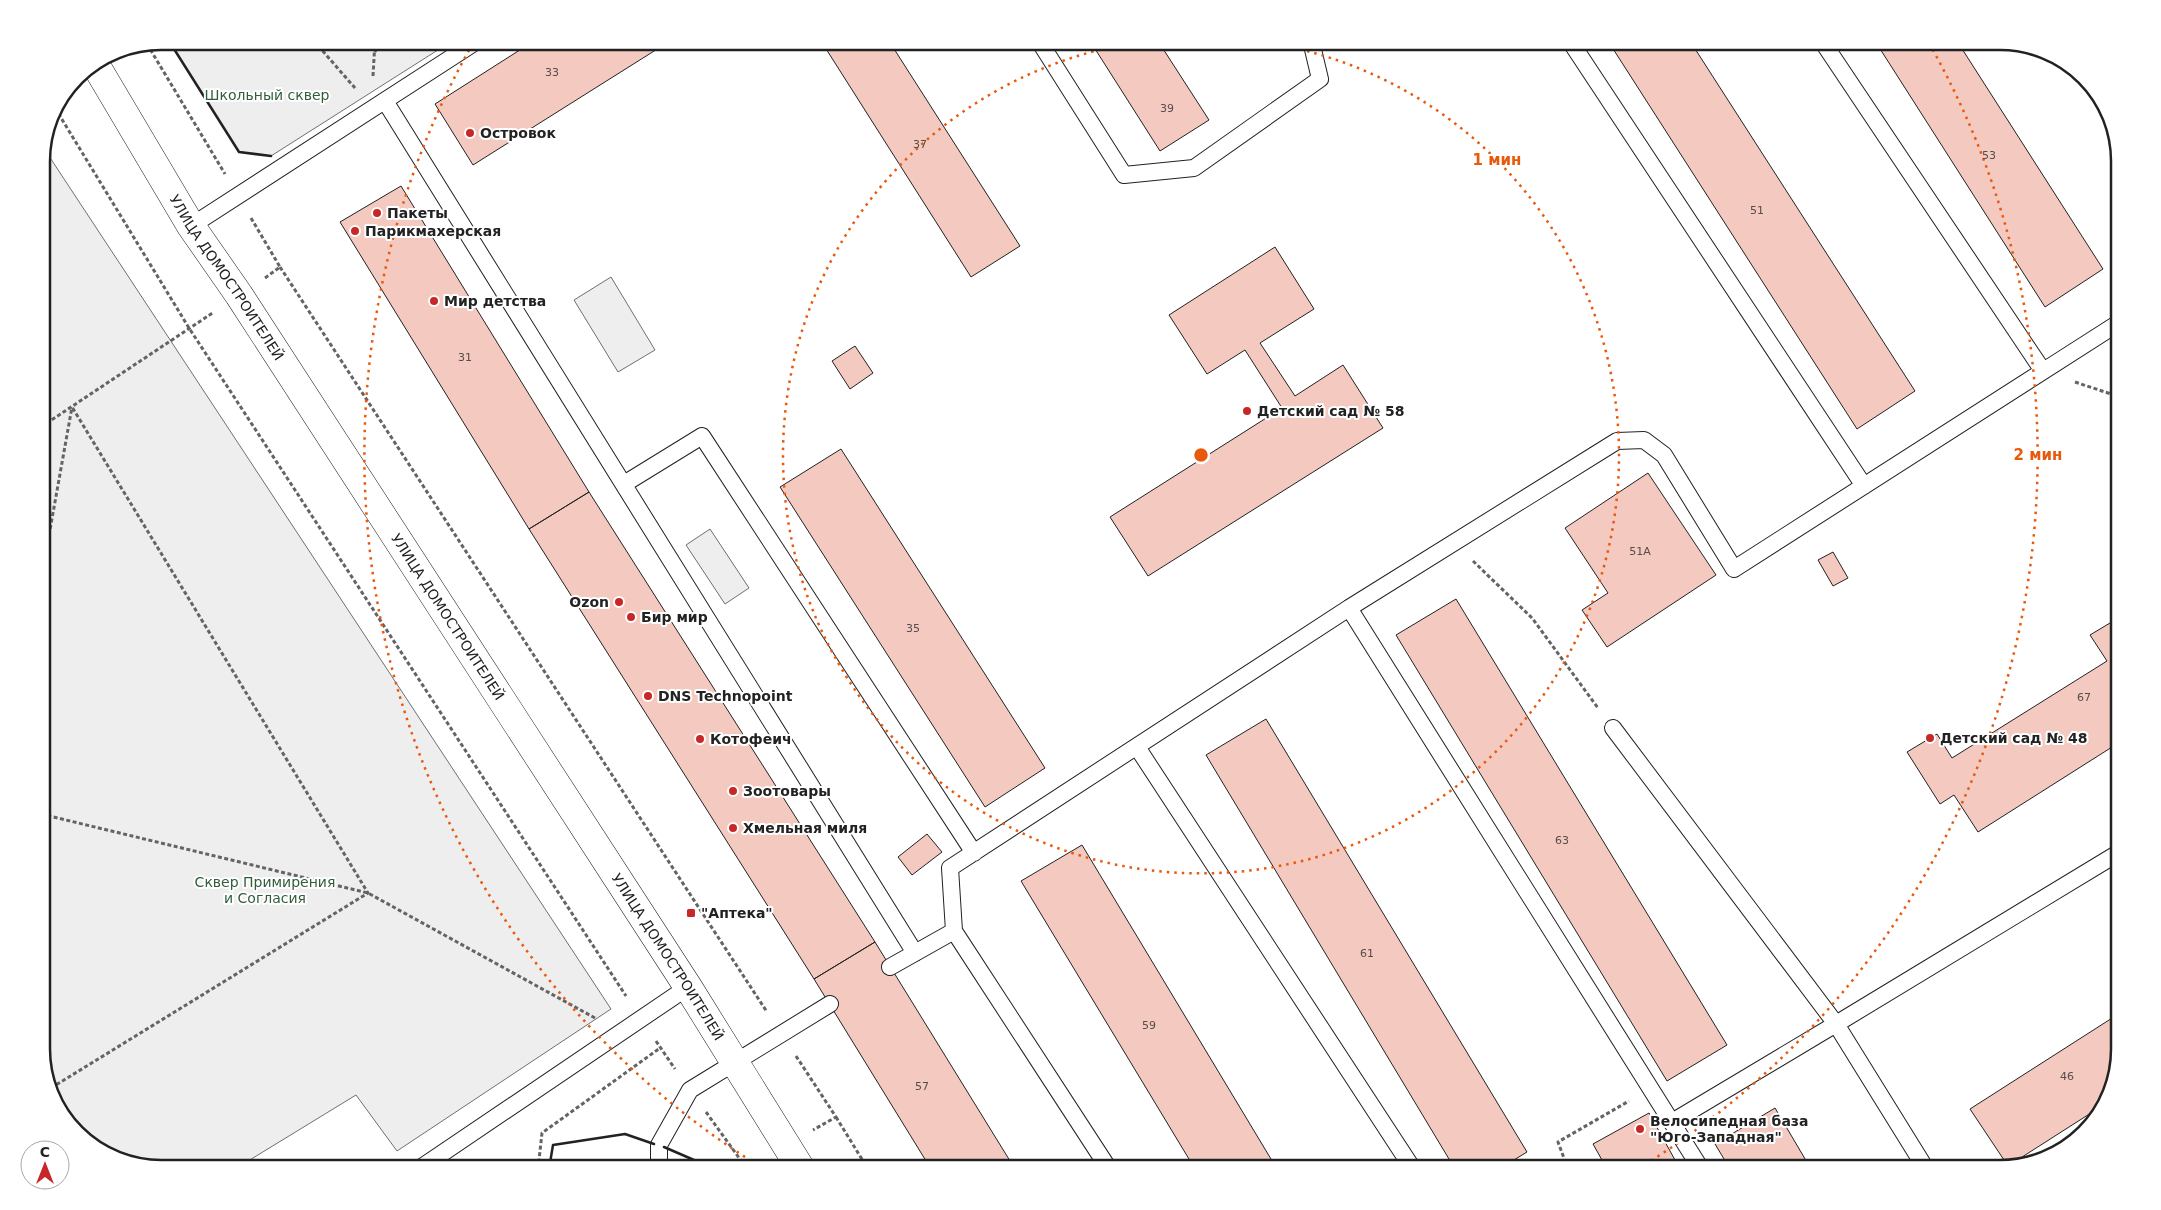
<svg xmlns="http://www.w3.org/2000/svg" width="2161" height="1210" font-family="'DejaVu Sans',sans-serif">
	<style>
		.green { fill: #eee; stroke: #6f6f6f }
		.building { fill: #f3c9c0; stroke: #222 }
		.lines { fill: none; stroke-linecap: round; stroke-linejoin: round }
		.lane-casing { stroke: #222; stroke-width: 18 }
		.secondary-casing { stroke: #222; stroke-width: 29 }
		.path { stroke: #646464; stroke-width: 3; stroke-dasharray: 4 2.5; stroke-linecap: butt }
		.lane { stroke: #fff; stroke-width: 16 }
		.secondary { stroke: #fff; stroke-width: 28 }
		.wall { stroke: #222; stroke-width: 2.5 }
		.ring { fill: none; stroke: #e8590c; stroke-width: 2.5; stroke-dasharray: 2.5 5 }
		.poi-dot { fill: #c62828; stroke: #fff; stroke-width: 2 }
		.labels { text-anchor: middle; stroke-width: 4; stroke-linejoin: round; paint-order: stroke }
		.number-label { font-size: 11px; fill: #564c4a }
		.park-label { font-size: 14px; fill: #2f5e38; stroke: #fff }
		.poi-label { font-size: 14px; font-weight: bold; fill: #222; stroke: #fff; text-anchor: start }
		.street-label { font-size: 14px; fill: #222; stroke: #fff }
		.rim { fill: none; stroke: #222; stroke-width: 2.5 }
		.centre { fill: #e8590c; stroke: #fff; stroke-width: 2.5 }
		.ring-label { font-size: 15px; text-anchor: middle; font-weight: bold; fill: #e8590c; stroke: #fff; stroke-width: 4; stroke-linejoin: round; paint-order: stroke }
	</style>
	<rect width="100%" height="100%" fill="#fff"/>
	<!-- green -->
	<path class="green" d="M169,41h283l-181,115 -32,-4z
		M43,147l568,862 -214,142 -41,-56 -121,74h-74l-60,-16 -44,-44 -16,-52z
		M611,277l44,73 -37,22 -44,-72z
		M710,529l39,59 -24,16 -39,-59z"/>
	<!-- building -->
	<path class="building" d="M534,41h136l-197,124 -38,-61z
		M821,41h68l131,205 -49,31z
		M1090,41h68l51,79 -49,31z
		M1608,41h82l225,350 -58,38z
		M1875,41h82l146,228 -58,38z
		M401,186l188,306 -60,37 -189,-307z
		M1275,247l39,62 -54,34 35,53 48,-31 40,63 -235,148 -38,-59 172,-109 -37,-58 -38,24 -38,-59z
		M855,346l18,27 -23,16 -18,-28z
		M841,449l204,319 -60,39 -205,-320z
		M1648,473l68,102 -109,72 -25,-37 26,-17 -43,-65z
		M589,492l286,450 -61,37 -285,-450z
		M1833,552l15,26 -15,8 -15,-26z
		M1456,599l271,446 -60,36 -271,-446z
		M2120,617v125l-142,90 -24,-37 -14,9 -33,-52 30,-18 15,24 155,-97 -17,-26z
		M1266,719l261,433 -28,17h-44l-249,-414z
		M927,834l15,18 -30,23 -14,-18z
		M1082,845l195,324h-82l-174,-288z
		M875,942l140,227h-84l-117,-190z
		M2120,1013v36l-15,55 -97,62 -38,-57z
		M1775,1108l36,61h-81l-15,-25z
		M1649,1113l31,56h-73l-14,-25z"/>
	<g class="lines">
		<defs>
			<path id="lane" d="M1039,41l85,134 70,-7 126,-89 -9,-38
				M1570,41l294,445
				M1822,41l221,330
				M385,101l530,852
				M191,226l286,-185
				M624,484l78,-48 272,417
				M1613,728l223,296 284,-172
				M1137,747l276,422
				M954,931l155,238
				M890,967l64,-36 -4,-63 399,-260
				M1672,1122l164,-98 90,145
				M419,1169l269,-182
				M659,1169v-24l31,-55 140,-86
				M1701,1169l-352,-561 268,-167 27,-1 20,15 70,114 386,-247"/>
			<g id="secondary">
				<path id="s1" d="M95,64l96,162 48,69 449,692 113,182"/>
			</g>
		</defs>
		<!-- lane casing -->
		<use href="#lane" class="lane-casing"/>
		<!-- secondary casing -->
		<use href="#secondary" class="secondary-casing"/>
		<!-- path -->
		<path class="path" d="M314,41l41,47
			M147,44l78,130
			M375,52l5,-11
			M373,76l2,-35
			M55,108l134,220 437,668
			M251,218l29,49 -15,11
			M280,267l487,745
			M2075,382l45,15
			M41,427l173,-115
			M1473,561l59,57 66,90
			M41,580l31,-173
			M41,814l327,79 227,125
			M656,1041l19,28
			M796,1056l40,61 -23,13
			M51,1088l317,-195 -296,-486
			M706,1112l41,57
			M836,1117l32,52
			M745,1167l12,-6
			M538,1169l4,-36 118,-85
			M1568,1169l-10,-27 71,-41"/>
		<!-- lane -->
		<use href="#lane" class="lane"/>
		<!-- secondary -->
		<use href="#secondary" class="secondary"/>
		<!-- wall -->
		<path class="wall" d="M169,41l70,111 32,4
			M664,1147l30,13 7,9
			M549,1169l4,-24 72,-11 29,10"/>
	</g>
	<!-- distance rings -->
	<g class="ring">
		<path d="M1263 42A418 418 0 1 1 1139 42"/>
		<path d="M764 1169A837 837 0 0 1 473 43M1929 43A837 837 0 0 1 1638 1169"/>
	</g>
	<!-- markers -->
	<g class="poi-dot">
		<circle cx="470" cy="133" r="5"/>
		<circle cx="377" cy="213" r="5"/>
		<circle cx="355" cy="231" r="5"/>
		<circle cx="434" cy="301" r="5"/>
		<circle cx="1247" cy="411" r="5"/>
		<circle cx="619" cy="602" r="5"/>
		<circle cx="631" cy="617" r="5"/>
		<circle cx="648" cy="696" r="5"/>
		<circle cx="1930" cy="738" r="5"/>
		<circle cx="700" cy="739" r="5"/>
		<circle cx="733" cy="791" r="5"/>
		<circle cx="733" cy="828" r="5"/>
		<rect x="686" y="908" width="10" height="10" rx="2.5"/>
		<circle cx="1640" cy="1129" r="5"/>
	</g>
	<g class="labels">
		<!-- number labels -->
		<g class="number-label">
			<text x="552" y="76">33</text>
			<text x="1167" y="112">39</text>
			<text x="920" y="148">37</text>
			<text x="1989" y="159">53</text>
			<text x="1757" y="214">51</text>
			<text x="465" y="361">31</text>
			<text x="1640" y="555">51А</text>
			<text x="913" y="632">35</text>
			<text x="2084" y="701">67</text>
			<text x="1562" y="844">63</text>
			<text x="1367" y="957">61</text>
			<text x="1149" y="1029">59</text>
			<text x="2067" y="1080">46</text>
			<text x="922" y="1090">57</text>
		</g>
		<!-- park labels -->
		<g class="park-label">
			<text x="267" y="100">Школьный сквер</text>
			<text x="265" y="887">Сквер Примирения<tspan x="265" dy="16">и Согласия</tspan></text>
		</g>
		<!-- poi labels -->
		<g class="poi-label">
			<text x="480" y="138">Островок</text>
			<text x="387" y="218">Пакеты</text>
			<text x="365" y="236">Парикмахерская</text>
			<text x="444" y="306">Мир детства</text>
			<text x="1257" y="416">Детский сад № 58</text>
			<text x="609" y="607" text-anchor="end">Ozon</text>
			<text x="641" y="622">Бир мир</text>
			<text x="658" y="701">DNS Technopoint</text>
			<text x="1940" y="743">Детский сад № 48</text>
			<text x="710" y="744">Котофеич</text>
			<text x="743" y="796">Зоотовары</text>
			<text x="743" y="833">Хмельная миля</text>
			<text x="701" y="918">"Аптека"</text>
			<text x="1650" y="1126">Велосипедная база<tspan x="1650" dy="16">"Юго-Западная"</tspan></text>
		</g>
		<!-- street labels -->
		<g class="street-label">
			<text dy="5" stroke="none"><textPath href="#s1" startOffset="251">УЛИЦА ДОМОСТРОИТЕЛЕЙ</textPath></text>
			<text dy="5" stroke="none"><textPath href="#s1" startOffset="656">УЛИЦА ДОМОСТРОИТЕЛЕЙ</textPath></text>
			<text dy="5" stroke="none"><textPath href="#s1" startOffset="1061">УЛИЦА ДОМОСТРОИТЕЛЕЙ</textPath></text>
		</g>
	</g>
	<!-- crop -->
	<path d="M0 0H2161V1210H0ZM161 50H2000A111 111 0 0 1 2111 161V1049A111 111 0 0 1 2000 1160H161A111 111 0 0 1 50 1049V161A111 111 0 0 1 161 50Z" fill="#fff" fill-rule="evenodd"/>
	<path class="rim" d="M161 50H2000A111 111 0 0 1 2111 161V1049A111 111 0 0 1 2000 1160H161A111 111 0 0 1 50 1049V161A111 111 0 0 1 161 50Z"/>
	<circle cx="1201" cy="455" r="8" class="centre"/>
	<g class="ring-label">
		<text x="1497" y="165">1 мин</text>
		<text x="2038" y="460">2 мин</text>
	</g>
	<!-- north arrow -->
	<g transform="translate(45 1165)"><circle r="24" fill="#ffffff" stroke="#a7a7a7"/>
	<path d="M0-4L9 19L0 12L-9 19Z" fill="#c62828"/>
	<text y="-8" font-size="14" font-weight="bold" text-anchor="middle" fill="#222222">С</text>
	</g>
</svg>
